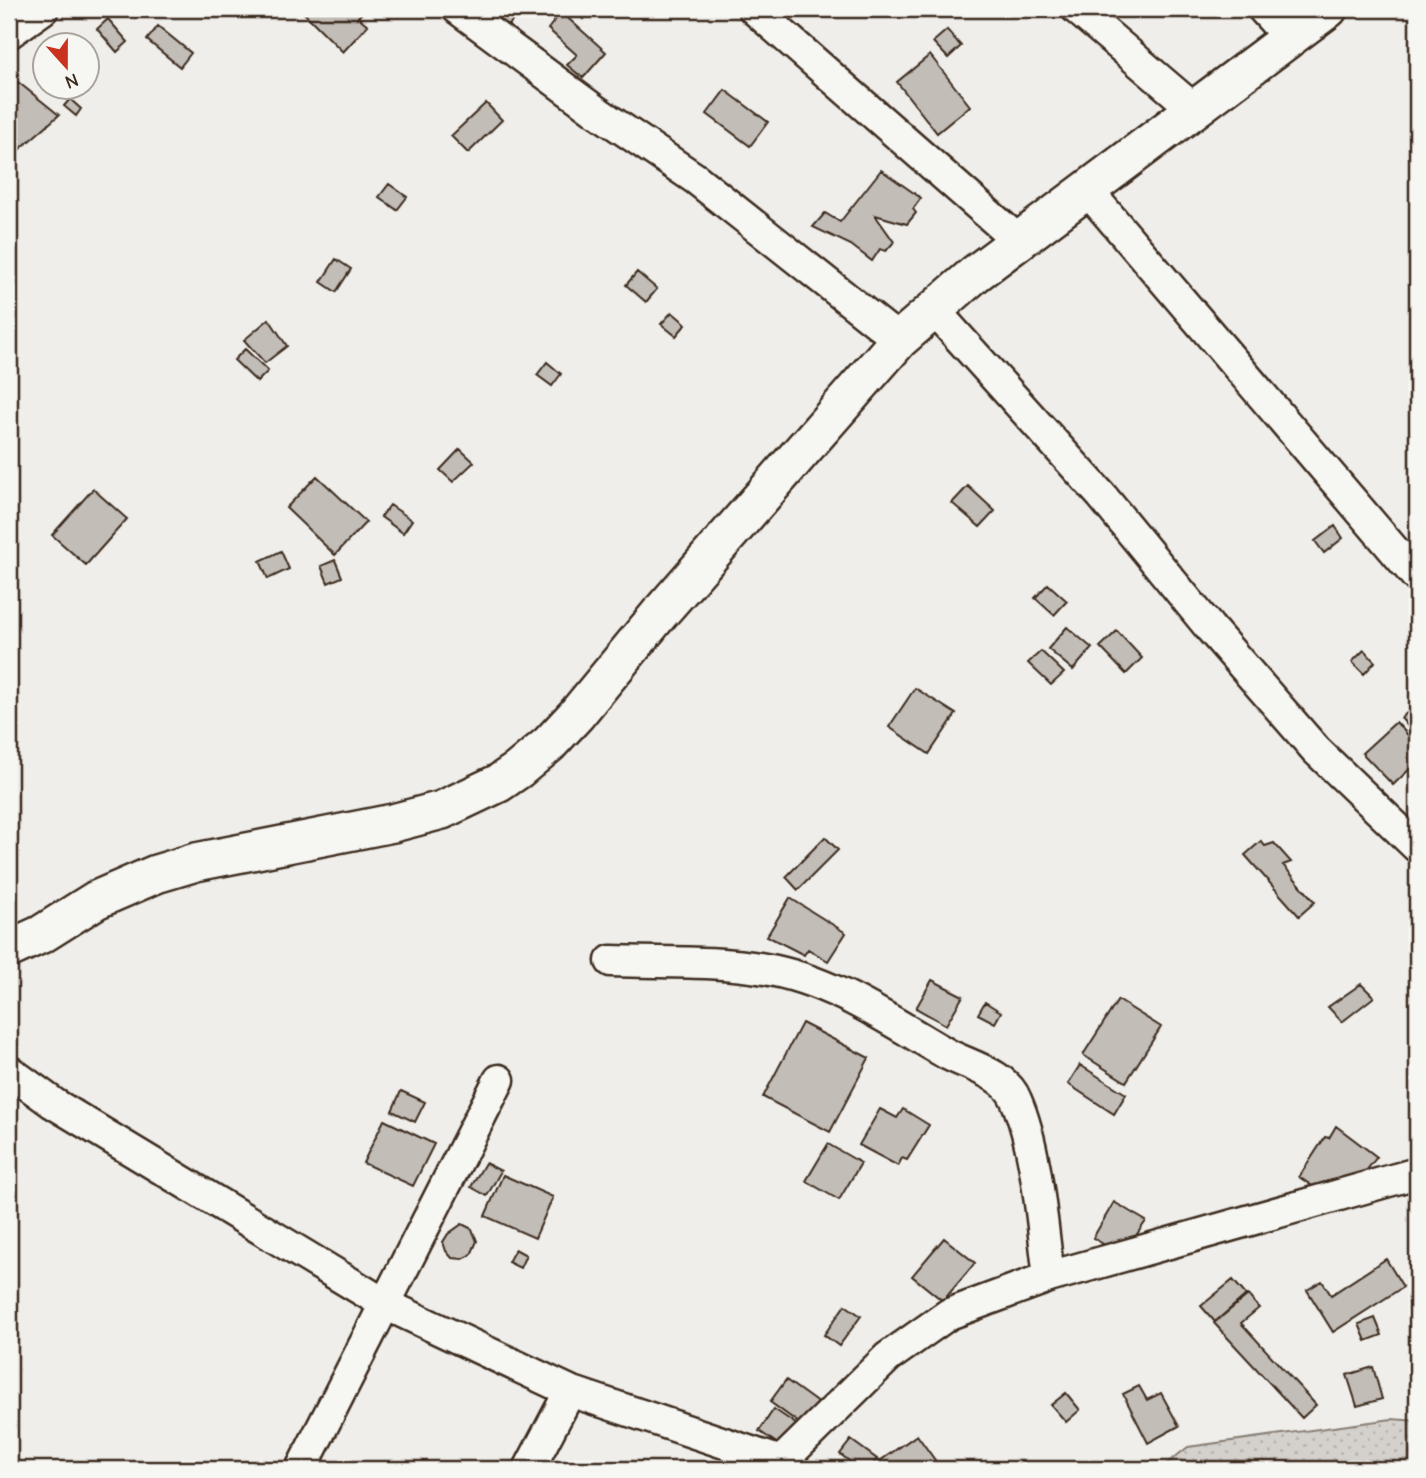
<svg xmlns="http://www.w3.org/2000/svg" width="1426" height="1478" font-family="'Comic Neue',sans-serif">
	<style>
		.grass { fill: url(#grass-dots); stroke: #887e75; stroke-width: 2 }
		.building { fill: #c2bdb7; stroke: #3b2a1e; stroke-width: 2 }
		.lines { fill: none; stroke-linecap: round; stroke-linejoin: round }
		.minor-casing { stroke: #3b2a1e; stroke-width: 35 }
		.tertiary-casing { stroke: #3b2a1e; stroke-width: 42 }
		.minor { stroke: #f6f6f2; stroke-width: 30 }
		.tertiary { stroke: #f6f6f2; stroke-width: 37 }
	</style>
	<defs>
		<pattern id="grass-dots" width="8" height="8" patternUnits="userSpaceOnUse" patternTransform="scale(1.75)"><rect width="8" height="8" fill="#d4d1cc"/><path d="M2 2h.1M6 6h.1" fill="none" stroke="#b7b4af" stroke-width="1.8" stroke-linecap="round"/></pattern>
	</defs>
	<rect width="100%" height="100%" fill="#efeeea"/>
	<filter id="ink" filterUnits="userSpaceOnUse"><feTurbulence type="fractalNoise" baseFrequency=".0143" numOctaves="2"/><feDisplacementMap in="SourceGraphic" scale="14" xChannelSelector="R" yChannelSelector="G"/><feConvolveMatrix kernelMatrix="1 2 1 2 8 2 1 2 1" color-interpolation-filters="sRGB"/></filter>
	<g filter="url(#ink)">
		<!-- grass -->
		<path class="grass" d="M1392,1419l25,2v48h-257l28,-22z"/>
		<!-- building -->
		<path class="building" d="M300,9h63l2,1 -7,7 10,8 -25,27z
			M469,9h52l-17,23z
			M574,9h20l-11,10z
			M561,12l45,40 -23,26 -16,-13 10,-10 -29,-26z
			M108,19l20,23 -11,10 -20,-23z
			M158,26l33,27 -11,14 -33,-27z
			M947,30l14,16 -13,12 -15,-16z
			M930,55l40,51 -33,27 -40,-51z
			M18,82l41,33 -46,40 -4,-6v-56z
			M725,90l43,32 -18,24 -43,-32z
			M70,99l11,10 -5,7 -12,-10z
			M486,103l16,17 -34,33 -17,-17z
			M881,170l40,28 -8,11 3,4 -9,11 -32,-9 19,27 -8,9 -6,-2 -8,12 -21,-16 -38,-18 12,-14 15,9z
			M389,184l18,13 -10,13 -18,-13z
			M336,259l15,10 -15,23 -15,-10z
			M637,272l20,17 -11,13 -20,-17z
			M672,312l14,12 -10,12 -15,-12z
			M269,319l18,27 -22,17 -21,-23z
			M245,349l23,22 -11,11 -23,-22z
			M547,362l14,12 -9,12 -15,-11z
			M460,449l14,13 -21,20 -13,-12z
			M317,476l49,46 -31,33 -49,-47z
			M968,486l27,25 -15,16 -28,-24z
			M93,489l34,30 -41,46 -34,-30z
			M390,505l22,15 -9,13 -22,-16z
			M1335,526l8,12 -19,15 -9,-12z
			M281,551l8,18 -21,10 -8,-18z
			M335,560l7,17 -14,6 -7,-17z
			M1048,584l19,17 -13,14 -19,-17z
			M1067,627l25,21 -19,22 -25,-21z
			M1117,631l25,27 -16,16 -26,-27z
			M1364,650l11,12 -11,12 -12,-12z
			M1041,651l23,22 -13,12 -23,-22z
			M915,688l41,26 -27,40 -40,-27z
			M1417,704v33l-16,-19z
			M1396,722l21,23v17l-24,23 -31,-32z
			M825,837l13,13 -40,40 -12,-13z
			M1261,841l4,5 9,-3 17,19 -8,3 32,37 -16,14 -54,-61z
			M790,898l56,35 -18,28 -20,-12 -4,6 -37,-19z
			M932,980l31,16 -17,29 -30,-17z
			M1361,984l13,13 -32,25 -14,-15z
			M1118,1000l43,27 -35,55 -43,-27z
			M985,1002l16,10 -6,11 -17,-9z
			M802,1023l67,35 -39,74 -67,-35z
			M1080,1065l46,29 -12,20 -46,-30z
			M401,1091l24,11 -10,20 -23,-11z
			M880,1109l17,9 6,-9 26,16 -22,35 -5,-2 -4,8 -39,-21z
			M384,1120l50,24 -21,42 -50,-23z
			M1336,1126l41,31 -11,14 1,3 -22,34 -46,-31 26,-40 4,1z
			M828,1144l33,19 -22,37 -33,-19z
			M485,1163l16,8 -14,25 -16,-9z
			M503,1175l50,22 -18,41 -50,-22z
			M1114,1202l32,19 -9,13 6,3 -14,22 -36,-21z
			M462,1224l10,5 5,12 -6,14 -8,4 -11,-1 -6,-7 -3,-9 5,-8z
			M944,1238l31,25 -32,38 -31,-25z
			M515,1249l11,6 -6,13 -12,-6z
			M1386,1259l17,28 -70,45 -26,-42 15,-9 9,14z
			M1233,1280l13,15 -31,27 -14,-16z
			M1248,1295l11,13 -18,15 75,82 -14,13 -88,-95z
			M845,1305l16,11 -22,30 -15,-11z
			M1375,1318l7,17 -16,6 -7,-17z
			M1373,1367l9,32 -25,7 -10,-31z
			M786,1380l36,26 -16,22 -36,-26z
			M1139,1386l8,14 14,-7 18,33 -31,17 -25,-49z
			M1066,1393l14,17 -14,12 -15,-17z
			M774,1409l38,26 -15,22 -38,-26z
			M917,1435l20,28 -9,6h-46l-5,-6z
			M851,1440l26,19 -8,10h-9l-20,-15z"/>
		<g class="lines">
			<defs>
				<path id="minor" d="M458,9l138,102 100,68 203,161
					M754,9l265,232
					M1077,9l117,100
					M1263,9l26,29
					M9,33l34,-24
					M1087,190l330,387
					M935,311l166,184 109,133 106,122 101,97
					M611,961c51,2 104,-1 154,8 67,11 125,52 182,85 23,12 59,20 69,46 21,48 26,124 33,177
					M9,1071l44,32 332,201 185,87 211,71 8,7
					M781,1462l107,-105 61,-43 100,-37 368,-104
					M301,1469l198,-389
					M529,1469l41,-78"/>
				<path id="tertiary" d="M9,949l33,-15 54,-34 60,-26 40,-12 197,-39 49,-13 57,-27 19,-13 31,-26 27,-29 84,-102 239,-273 76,-66 353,-265"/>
			</defs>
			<!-- minor casing -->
			<use href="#minor" class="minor-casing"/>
			<!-- tertiary casing -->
			<use href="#tertiary" class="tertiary-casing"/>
			<!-- minor -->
			<use href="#minor" class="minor"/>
			<!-- tertiary -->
			<use href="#tertiary" class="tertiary"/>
		</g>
	</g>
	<!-- margin -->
	<rect width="1426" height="1478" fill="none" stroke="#f6f6f2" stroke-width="35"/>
	<rect x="18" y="18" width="1391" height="1443" fill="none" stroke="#3b2a1e" stroke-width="2.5" filter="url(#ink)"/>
	<!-- north arrow -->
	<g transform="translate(66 66) rotate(159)"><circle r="33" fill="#f6f6f2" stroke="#aba49d" stroke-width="2"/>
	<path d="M0-5L12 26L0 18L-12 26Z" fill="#c8321e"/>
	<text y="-10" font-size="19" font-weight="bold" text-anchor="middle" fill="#3b2a1e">N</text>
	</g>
</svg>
